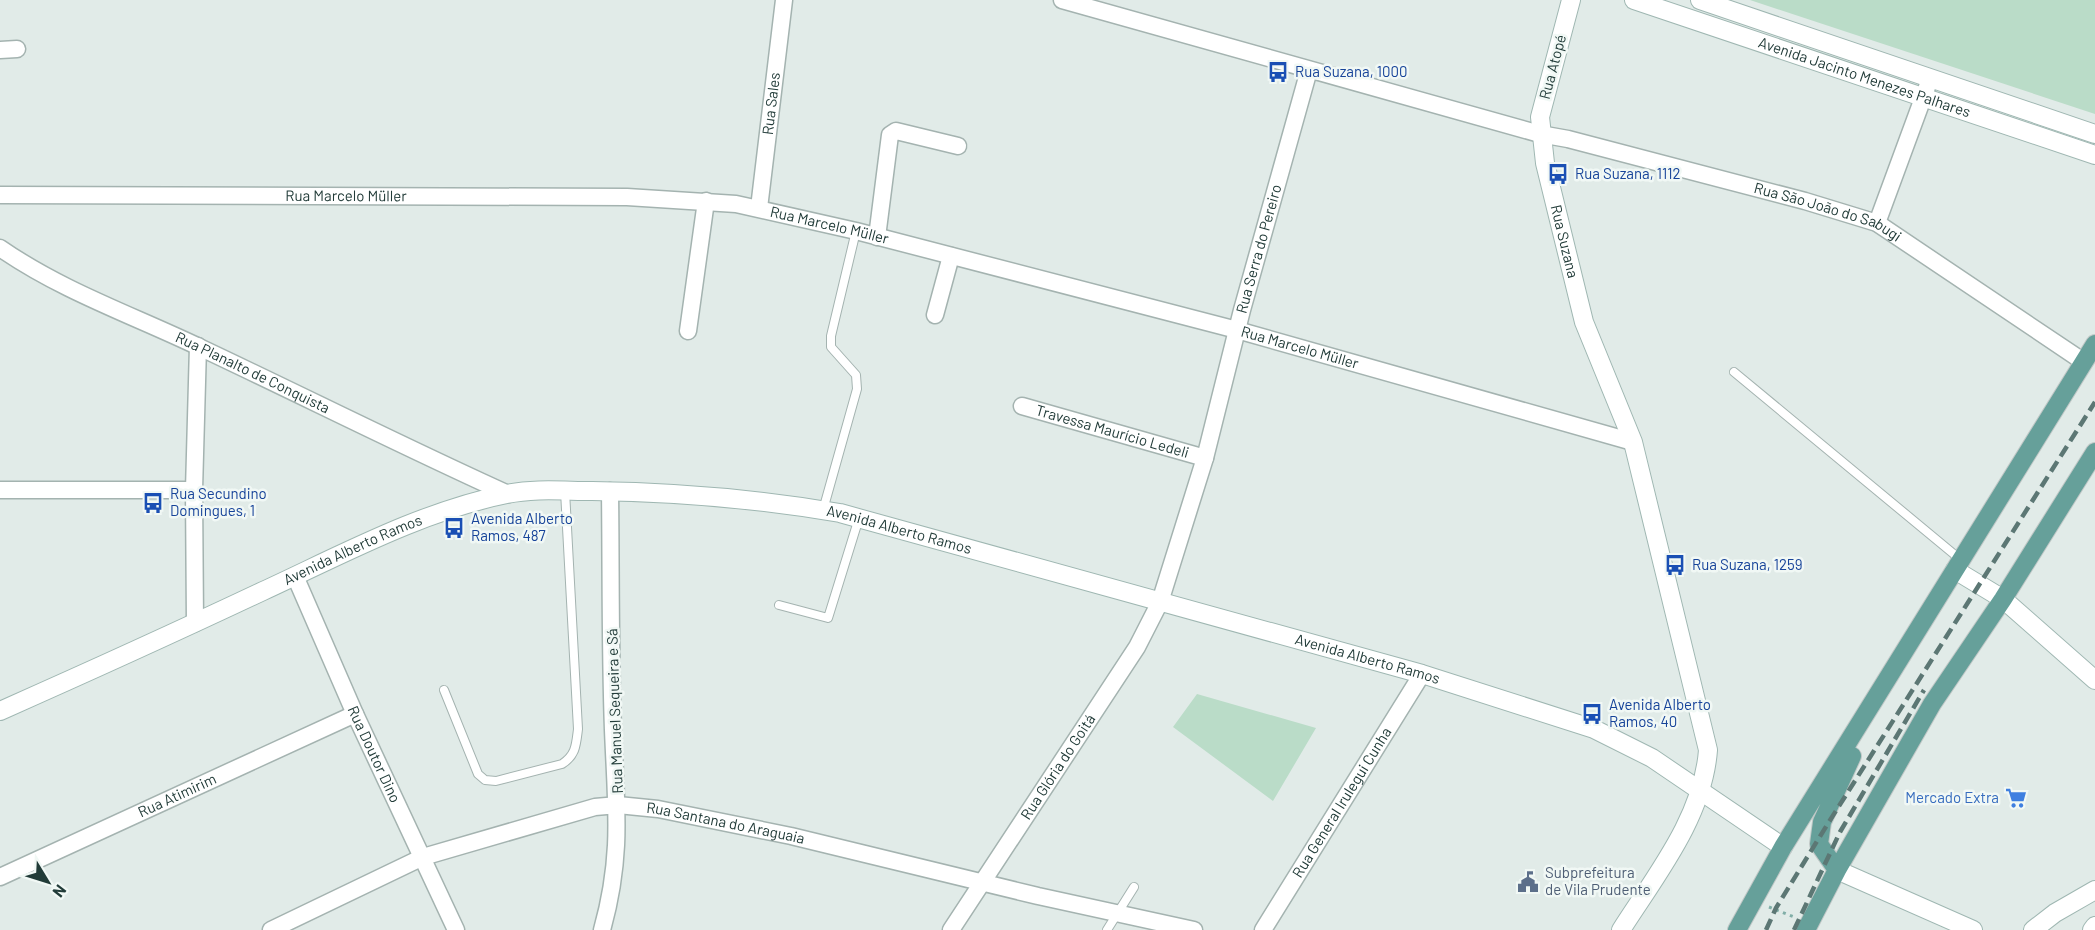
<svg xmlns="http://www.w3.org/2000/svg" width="2095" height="930" font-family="Barlow,sans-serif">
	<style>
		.green { fill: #badcc8 }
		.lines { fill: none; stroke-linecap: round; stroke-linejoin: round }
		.service-casing { stroke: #a4b3b0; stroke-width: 10 }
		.minor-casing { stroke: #a4b3b0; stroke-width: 19 }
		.secondary-casing { stroke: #9fb7b2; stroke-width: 20 }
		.primary-casing { stroke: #c1c8c7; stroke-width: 20 }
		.path { stroke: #81aea7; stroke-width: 3; stroke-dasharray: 3 4.5; stroke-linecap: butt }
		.service { stroke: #fff; stroke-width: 8 }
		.minor { stroke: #fff; stroke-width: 16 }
		.secondary { stroke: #fff; stroke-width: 18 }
		.primary { stroke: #66a09a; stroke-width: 18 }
		.rail { stroke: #5c7774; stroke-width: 4.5; stroke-dasharray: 12 6; stroke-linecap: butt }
		.labels { text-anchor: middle; stroke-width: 5; stroke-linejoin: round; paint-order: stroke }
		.street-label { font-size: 15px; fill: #213b38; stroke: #f1f8f5 }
		.transit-label { font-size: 15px; fill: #164399; stroke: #f1f8f5; text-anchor: start }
		.shop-label { font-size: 15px; fill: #366cbe; stroke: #f1f8f5; text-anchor: end }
		.service-label { font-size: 15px; fill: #4e5e75; stroke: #f1f8f5; text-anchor: start }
	</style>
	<rect width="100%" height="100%" fill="#e1ebe8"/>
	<!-- green -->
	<path class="green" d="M1750,0h345v114z
		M1197,694l119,34 -43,73 -100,-74z"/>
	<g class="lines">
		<defs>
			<path id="service" d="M1734,372l227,188
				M823,510l34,-121 -1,-14 -25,-28v-11l25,-105
				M779,605l49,13 31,-100
				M444,690l34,84 7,6 11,1 66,-17c14,-9 14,-19 16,-35l-13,-238
				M1107,930l27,-43"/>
			<g id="minor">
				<path id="s1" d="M1062,0l478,134 28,5 237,62 72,22 207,139"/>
				<path d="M0,50l17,-1"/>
				<path id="s2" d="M0,195l627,2 109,7 120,27 381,99 396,112"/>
				<path id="s3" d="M759,208l25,-208"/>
				<path d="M1877,223l53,-144"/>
				<path d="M877,237l13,-102 6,-4 62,15"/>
				<path id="s4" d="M0,248c62,43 132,67 199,99 104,49 205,100 309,147"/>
				<path d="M935,315l16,-59"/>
				<path d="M688,331l18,-130"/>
				<path id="s5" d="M1022,406l183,52"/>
				<path d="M0,490h194"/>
				<path id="s6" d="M295,576l60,138 101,216"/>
				<path d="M195,623l-1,-133 4,-144"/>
				<path id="s7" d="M0,877l355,-163"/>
				<path id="s8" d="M271,930l152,-73 172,-50 23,-2 40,4 133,27 247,60 156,34"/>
				<path d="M602,930c21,-75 14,-124 11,-200 -3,-80 -2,-159 -3,-239"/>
				<path id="s9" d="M951,930l186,-283 23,-45 45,-144 37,-148 67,-240"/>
				<path id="s10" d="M1263,930l159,-256"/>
			</g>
			<g id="secondary">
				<path id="s11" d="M1571,0l-31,117 5,46 39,159 49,120 75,308c-5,67 -52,125 -87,180"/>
				<path id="s12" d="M1634,0l461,155"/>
				<path d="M1700,0l395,134"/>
				<path d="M1955,570l48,29 92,81"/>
				<path id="s13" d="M0,711c88,-39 176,-79 263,-120 78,-36 159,-80 244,-97 27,-6 58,-3 85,-3 83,1 166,8 248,22l582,161 172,55 58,29 131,89"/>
				<path d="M1837,870l136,60"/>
				<path d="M2033,930l22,-17 40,-23"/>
				<path d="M2092,930l3,-4"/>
			</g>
			<path id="primary" d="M1837,870l-18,-26 3,-22 30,-66
				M1737,930l46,-83 312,-503
				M1806,930l31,-60 95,-166 71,-105 92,-147"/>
		</defs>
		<!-- service casing -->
		<use href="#service" class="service-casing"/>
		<!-- minor casing -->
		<use href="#minor" class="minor-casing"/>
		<!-- secondary casing -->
		<use href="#secondary" class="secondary-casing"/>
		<!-- primary casing -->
		<use href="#primary" class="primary-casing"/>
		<!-- path -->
		<path class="path" d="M1769,907l25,10"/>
		<!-- service -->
		<use href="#service" class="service"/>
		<!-- minor -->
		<use href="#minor" class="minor"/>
		<!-- secondary -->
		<use href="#secondary" class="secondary"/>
		<!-- primary -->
		<use href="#primary" class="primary"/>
		<!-- rail -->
		<path class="rail" d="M1766,930l10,-22 51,-83 268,-423
			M1794,930l46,-98 84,-142"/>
	</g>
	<!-- icons -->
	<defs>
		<symbol id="bus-bare" viewBox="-9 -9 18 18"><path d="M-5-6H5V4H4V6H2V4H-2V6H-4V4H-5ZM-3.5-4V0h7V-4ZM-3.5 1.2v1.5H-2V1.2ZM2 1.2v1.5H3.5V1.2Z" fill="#1a4fb4" stroke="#f1f8f5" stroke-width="2.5" paint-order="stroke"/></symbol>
		<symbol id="supermarket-bare" viewBox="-9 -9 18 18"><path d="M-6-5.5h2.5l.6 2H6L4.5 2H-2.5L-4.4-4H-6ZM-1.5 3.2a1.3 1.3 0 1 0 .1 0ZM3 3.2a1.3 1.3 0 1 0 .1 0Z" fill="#3f7fe0" stroke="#f1f8f5" stroke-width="2.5" paint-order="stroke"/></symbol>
		<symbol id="civic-bare" viewBox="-9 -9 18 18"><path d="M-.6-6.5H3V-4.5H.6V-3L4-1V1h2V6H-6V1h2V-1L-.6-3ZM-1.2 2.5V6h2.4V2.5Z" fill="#5c6f8a" stroke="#f1f8f5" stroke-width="2.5" paint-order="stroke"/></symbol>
	</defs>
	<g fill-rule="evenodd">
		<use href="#bus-bare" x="1263" y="57" width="30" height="30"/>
		<use href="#bus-bare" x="1543" y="159" width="30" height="30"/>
		<use href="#bus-bare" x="138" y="488" width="30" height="30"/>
		<use href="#bus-bare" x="439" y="513" width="30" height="30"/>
		<use href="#bus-bare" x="1660" y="550" width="30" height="30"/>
		<use href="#bus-bare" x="1577" y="699" width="30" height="30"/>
		<use href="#supermarket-bare" x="2001" y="783" width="30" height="30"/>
		<use href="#civic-bare" x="1513" y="867" width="30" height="30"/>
	</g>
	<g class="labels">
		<!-- street labels -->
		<g class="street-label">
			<text transform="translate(1553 67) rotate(-75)" y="5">Rua Atopé</text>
			<text dy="5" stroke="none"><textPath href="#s12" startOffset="243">Avenida Jacinto Menezes Palhares</textPath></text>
			<text dy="5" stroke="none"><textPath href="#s3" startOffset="105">Rua Sales</textPath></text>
			<text dy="5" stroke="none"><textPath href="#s2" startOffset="346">Rua Marcelo Müller</textPath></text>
			<text dy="5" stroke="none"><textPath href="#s1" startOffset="795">Rua São João do Sabugi</textPath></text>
			<text dy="5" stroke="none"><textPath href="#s2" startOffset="832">Rua Marcelo Müller</textPath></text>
			<text dy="5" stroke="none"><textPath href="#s11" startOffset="248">Rua Suzana</textPath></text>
			<text dy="5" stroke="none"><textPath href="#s9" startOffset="756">Rua Serra do Pereiro</textPath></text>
			<text dy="5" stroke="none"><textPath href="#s2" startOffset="1318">Rua Marcelo Müller</textPath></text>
			<text dy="5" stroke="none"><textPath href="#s4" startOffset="282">Rua Planalto de Conquista</textPath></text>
			<text dy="5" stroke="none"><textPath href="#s5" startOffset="94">Travessa Maurício Ledeli</textPath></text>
			<text dy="5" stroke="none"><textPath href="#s13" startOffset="948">Avenida Alberto Ramos</textPath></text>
			<text dy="5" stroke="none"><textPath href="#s13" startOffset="388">Avenida Alberto Ramos</textPath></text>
			<text dy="5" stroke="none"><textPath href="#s13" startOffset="1434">Avenida Alberto Ramos</textPath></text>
			<text transform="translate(615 711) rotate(-92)" y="5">Rua Manuel Sequeira e Sá</text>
			<text dy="5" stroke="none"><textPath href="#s6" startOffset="195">Rua Doutor Dino</textPath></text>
			<text dy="5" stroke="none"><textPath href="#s9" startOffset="195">Rua Glória do Goitá</textPath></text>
			<text dy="5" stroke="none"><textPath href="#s7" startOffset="195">Rua Atimirim</textPath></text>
			<text dy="5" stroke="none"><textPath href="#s10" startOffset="150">Rua General Irulegui Cunha</textPath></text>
			<text dy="5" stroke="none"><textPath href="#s8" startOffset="480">Rua Santana do Araguaia</textPath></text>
		</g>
		<!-- transit labels -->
		<g class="transit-label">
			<text x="1295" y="77">Rua Suzana, 1000</text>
			<text x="1575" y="179">Rua Suzana, 1112</text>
			<text x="170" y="499">Rua Secundino<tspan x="170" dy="17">Domingues, 1</tspan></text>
			<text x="471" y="524">Avenida Alberto<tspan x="471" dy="17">Ramos, 487</tspan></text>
			<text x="1692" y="570">Rua Suzana, 1259</text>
			<text x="1609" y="710">Avenida Alberto<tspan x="1609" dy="17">Ramos, 40</tspan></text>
		</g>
		<!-- shop labels -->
		<g class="shop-label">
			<text x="1999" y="803">Mercado Extra</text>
		</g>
		<!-- service labels -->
		<g class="service-label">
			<text x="1545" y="878">Subprefeitura<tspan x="1545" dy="17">de Vila Prudente</tspan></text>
		</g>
	</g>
	<!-- north arrow -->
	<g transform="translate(48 882) rotate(128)" stroke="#f1f8f5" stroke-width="4.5" paint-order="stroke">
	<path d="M0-4.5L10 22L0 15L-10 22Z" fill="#213b38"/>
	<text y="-9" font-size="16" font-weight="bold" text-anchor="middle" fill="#213b38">N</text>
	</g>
</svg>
